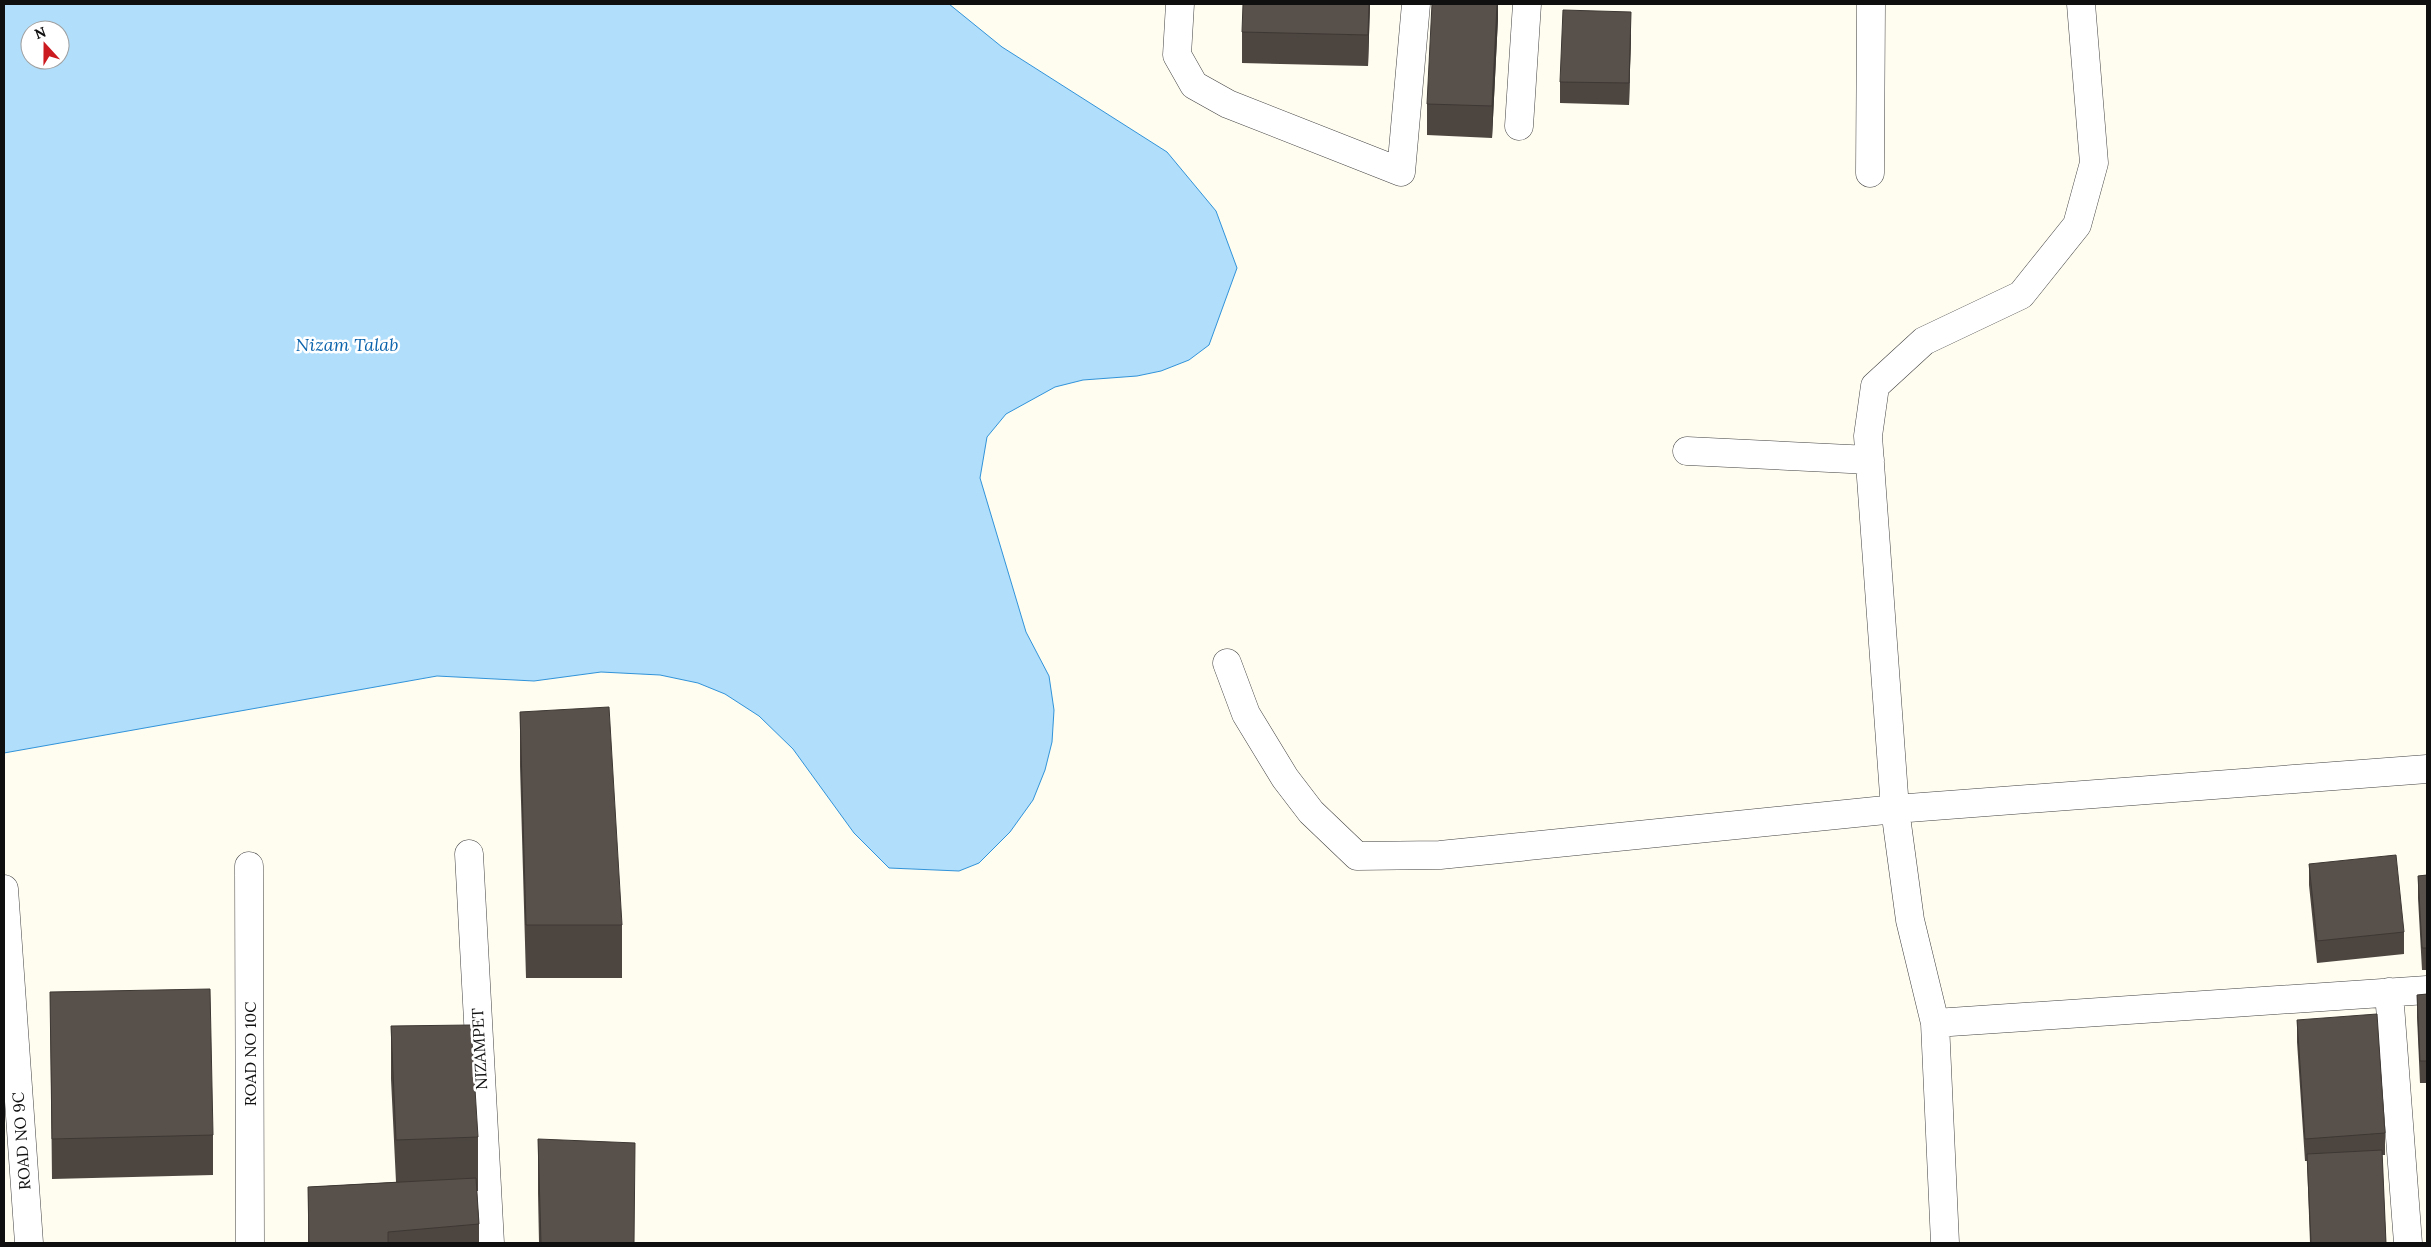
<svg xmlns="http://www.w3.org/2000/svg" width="2431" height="1247" font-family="Lora,serif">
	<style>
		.water { fill: #b0defb; stroke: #3193d9; fill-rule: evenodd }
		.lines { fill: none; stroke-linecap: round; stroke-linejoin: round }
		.minor-casing { stroke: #424242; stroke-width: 29 }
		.minor { stroke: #fff; stroke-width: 28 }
		.wall { fill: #4c4540 }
		.shaded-wall { fill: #3e3834 }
		.building { fill: #58504a; stroke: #3e3834 }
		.labels { text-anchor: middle; stroke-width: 5; stroke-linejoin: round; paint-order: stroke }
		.street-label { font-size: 16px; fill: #0f0f0f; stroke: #fff }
		.water-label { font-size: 18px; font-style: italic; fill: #0c64ac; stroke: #fff }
	</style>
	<rect width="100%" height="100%" fill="#fffcf0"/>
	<!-- water -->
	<path class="water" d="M4,4h945l53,43 165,105 49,59 21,57 -28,77 -20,15 -28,11 -24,5 -54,4 -28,7 -49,27 -19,23 -7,41 46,154 23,44 5,34 -2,32 -7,28 -12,30 -23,32 -31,31 -20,8 -70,-3 -35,-35 -61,-84 -34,-33 -34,-22 -27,-11 -38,-8 -59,-3 -67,9 -97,-5 -433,77zM30,30h30v30h-30z"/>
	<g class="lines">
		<defs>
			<path id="minor" d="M1180,4l-3,51 17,30 34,19 173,68 15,-168
				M1519,126l8,-122
				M1870,173l1,-169
				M1687,451l183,9
				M1227,663l19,51 39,64 26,34 46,44 83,-1 455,-46 532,-40
				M469,854l21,389
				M249,866l1,377
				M4,889l25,354
				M2389,992l19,251
				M1935,1023l492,-33
				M1945,1243l-10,-220 -25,-103 -15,-111 -27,-373 7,-50 49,-45 97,-46 56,-70 17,-62 -13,-159"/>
		</defs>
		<!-- minor casing -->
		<use href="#minor" class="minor-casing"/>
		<!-- minor -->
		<use href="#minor" class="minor"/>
	</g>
	<!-- wall -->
	<path class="wall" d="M1370,4l-2,62 -126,-3v-31z
		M1498,4v14l-6,120 -65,-3v-31z
		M1631,34l-2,71 -69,-2v-21z
		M520,712l102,213v53h-96l-6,-212z
		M2309,864l95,68v22l-87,9 -8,-78z
		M2427,875v95h-5l-4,-72v-22z
		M50,992l163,143v40l-161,4z
		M2427,994v89h-7l-3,-66v-22z
		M2297,1020l88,113v22h-3l4,88h-76l-3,-82h-2l-8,-119z
		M391,1026l87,111v54h-1l2,33v19h-171v-56l88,-5 -5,-103z
		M538,1139l97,104h-96l-1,-50z"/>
	<!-- shaded-wall -->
	<path class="shaded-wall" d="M1369,4h1l-2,62v-31z
		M1497,4h1v14l-6,120v-32z
		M1631,12v22l-2,71v-22z"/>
	<!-- building -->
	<path class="building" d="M1243,4h126l-1,31 -126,-3z
		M1432,4h65l-5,102 -65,-2z
		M1563,10l68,2 -2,71 -69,-1z
		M609,707l13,218h-96l-6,-213z
		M2396,855l8,77 -87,9 -8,-77z
		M2427,875v73h-5l-4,-72z
		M210,989l3,146 -161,4 -2,-147z
		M2427,994v67h-7l-3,-66z
		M2377,1014l8,119 -80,6 -8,-119z
		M471,1025l7,112 -82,3 -5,-114z
		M538,1139l97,4 -1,100h-93z
		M2382,1150l4,93h-75l-4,-89z
		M476,1178l3,46 -91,8v11h-79l-1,-56z"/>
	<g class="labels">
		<!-- street labels -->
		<g class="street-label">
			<text transform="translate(479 1049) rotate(-93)" y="6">NIZAMPET</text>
			<text transform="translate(250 1054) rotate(-90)" y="6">ROAD NO 10C</text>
			<text transform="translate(21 1141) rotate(-94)" y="6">ROAD NO 9C</text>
		</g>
		<!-- water labels -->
		<g class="water-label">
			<text x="347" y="351">Nizam Talab</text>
		</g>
	</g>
	<!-- border -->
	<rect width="2431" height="1247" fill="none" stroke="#0f0f0f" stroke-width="10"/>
	<!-- north arrow -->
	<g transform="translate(45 45) rotate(339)"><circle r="24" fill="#ffffff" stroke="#9f9f9f"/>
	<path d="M0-4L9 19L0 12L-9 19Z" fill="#cb1a20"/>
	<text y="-8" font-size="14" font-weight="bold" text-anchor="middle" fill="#0f0f0f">N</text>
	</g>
</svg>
